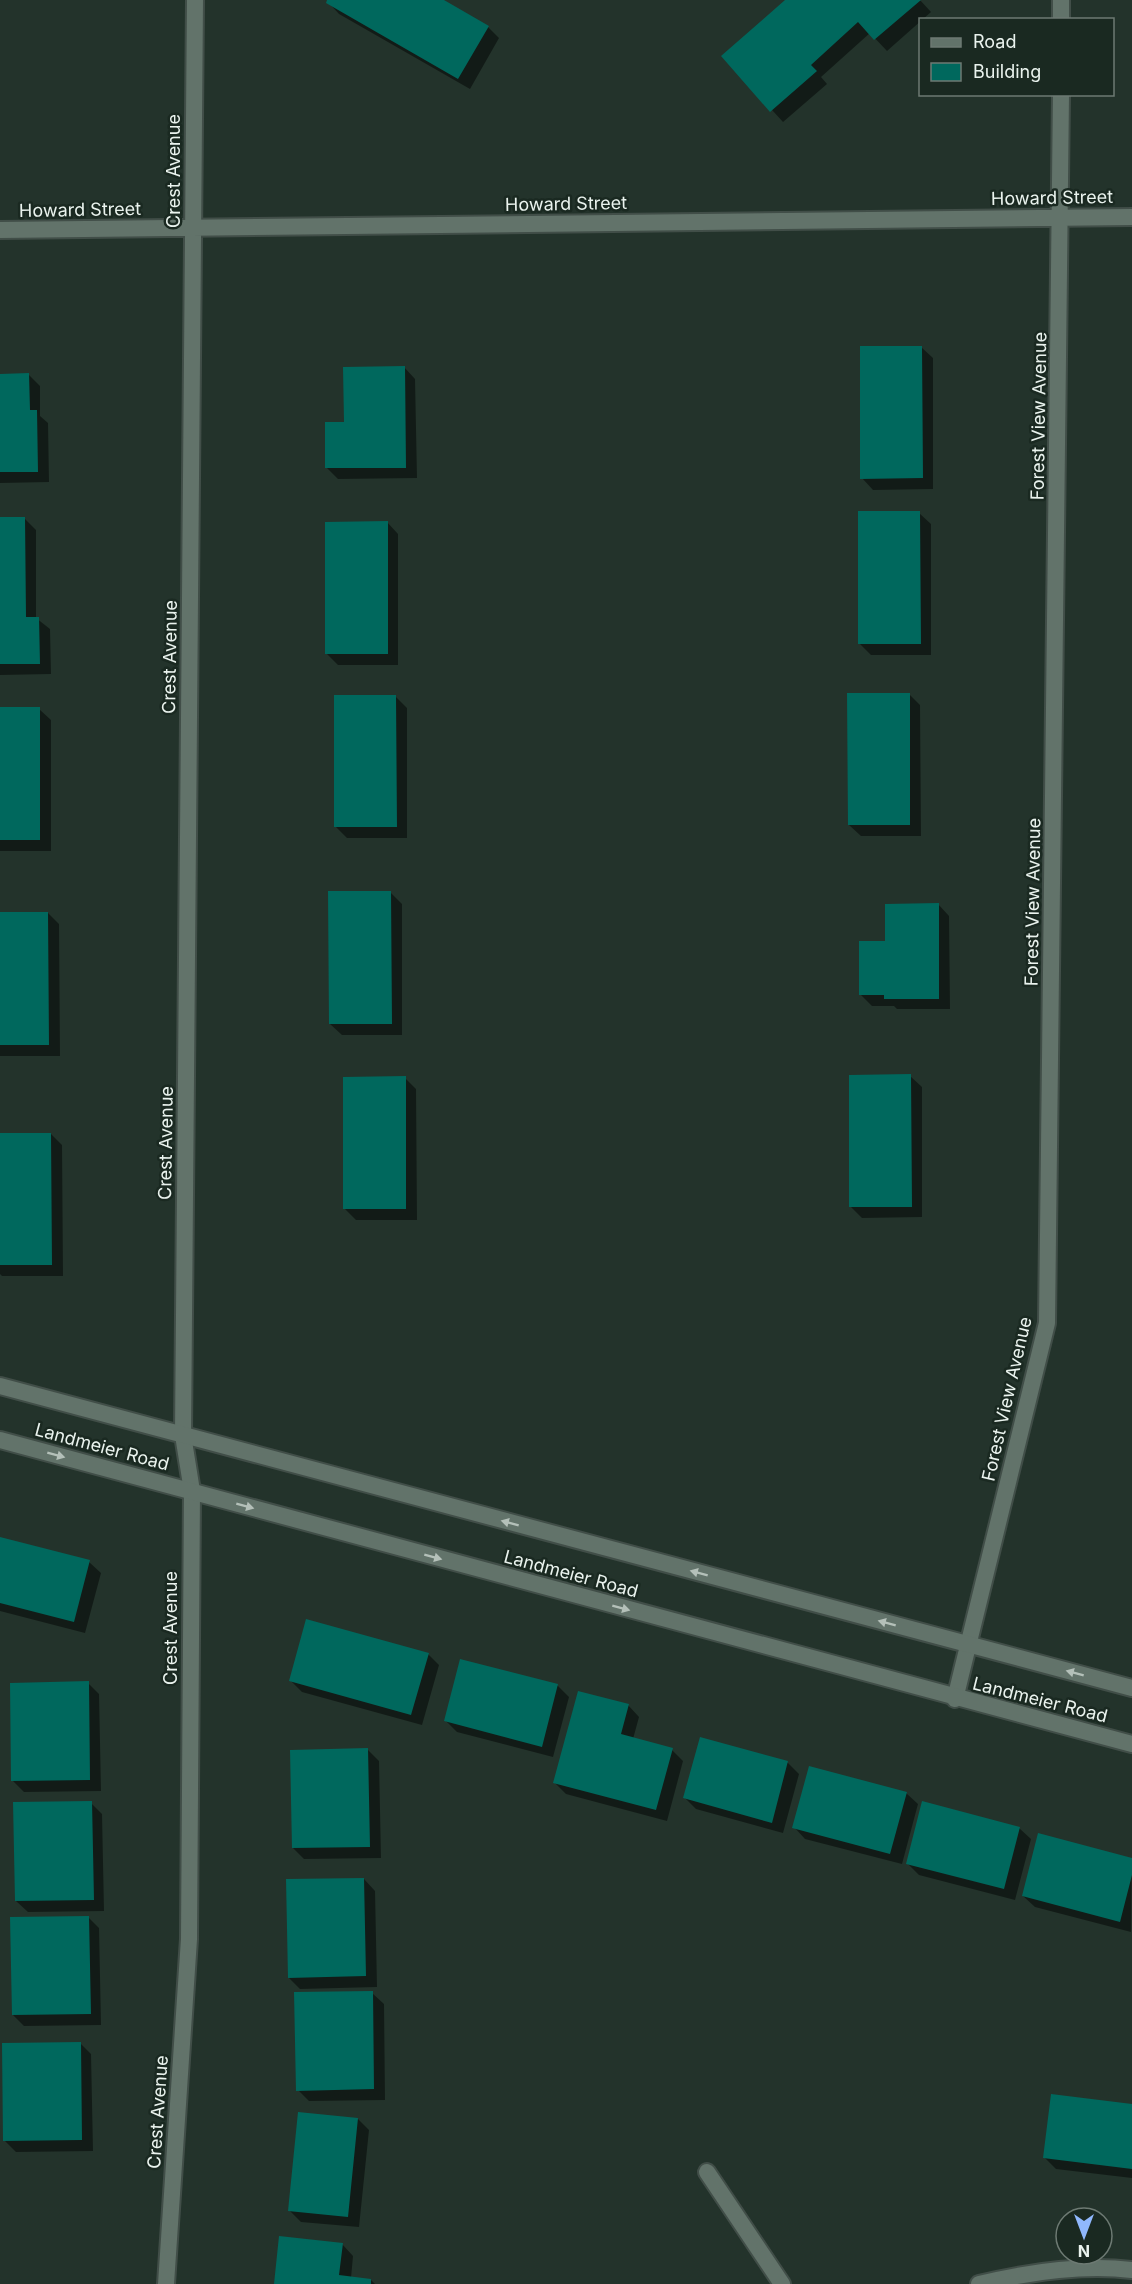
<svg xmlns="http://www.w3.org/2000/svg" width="1132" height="2284" font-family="Inter,sans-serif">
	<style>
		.shadow { fill: #0007 }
		.building { fill: #00685d }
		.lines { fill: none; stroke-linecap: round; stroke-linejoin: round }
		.minor-casing { stroke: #414e48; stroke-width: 20 }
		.tertiary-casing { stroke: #414e48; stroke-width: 20 }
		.minor { stroke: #62736a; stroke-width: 16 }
		.tertiary { stroke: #62736a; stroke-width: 16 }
		.oneway { fill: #b4c0b9 }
		.labels { text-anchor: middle; stroke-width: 5; stroke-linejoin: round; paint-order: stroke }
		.street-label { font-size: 18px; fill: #eaf3ee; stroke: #1a2921 }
	</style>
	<rect width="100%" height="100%" fill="#23332b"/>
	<!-- shadow -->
	<path class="shadow" d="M329,0h112l47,27 11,11 -29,51 -131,-75 -11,-12z
		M787,0h133l11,12 -44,39 -17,-18 -49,44 6,7 -44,38 -60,-66z
		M921,347l12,11v131l-60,1 -11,-12z
		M404,367l11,12 2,99 -79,1 -11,-11 18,-44z
		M0,375h29l11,11v30l8,7 1,59 -49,1z
		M919,513l12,11v131h-60l-11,-11z
		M0,519h25l11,11v88l14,11 1,45 -51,1z
		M387,522l11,12v131h-60l-11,-11z
		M909,694l11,11 1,131h-60l-12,-11z
		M395,696l12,12v130h-60l-11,-11z
		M0,709h39l12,11v131h-51z
		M390,892l12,12v131h-60l-12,-11z
		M938,904l11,12 1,93h-53l-3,-3h-22l-11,-11 26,-52z
		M48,913l11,11 1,132h-60v-142z
		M910,1076l12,11v130l-60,1 -11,-11z
		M405,1078l11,11 1,131h-61l-11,-11z
		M0,1134h51l11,11 1,131h-61l-2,-2z
		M0,1539l89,23 12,11 -16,60 -85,-22z
		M428,1654l11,11 -17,60 -120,-33 -11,-11z
		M461,1661l97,25 11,11 -16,60 -96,-25 -12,-12z
		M88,1683l11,11 2,97 -77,1 -11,-11z
		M628,1705l11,12 -6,22 39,11 11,11 -16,60 -101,-27 -11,-11z
		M701,1739l87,24 11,11 -16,59 -87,-24 -11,-11z
		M368,1750l11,11 2,97 -77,1 -11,-11z
		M906,1793l12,11 -16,60 -97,-25 -11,-12z
		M91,1803l11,11 2,97 -76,1 -12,-11z
		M1019,1828l12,11 -16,61 -96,-25 -12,-12z
		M1132,1859l-1,73 -96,-25 -12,-11z
		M364,1879l11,12 2,96 -77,2 -11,-11z
		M88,1917l11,11 2,97 -77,1 -11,-11z
		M372,1993l12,11 1,96 -76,1 -11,-11z
		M80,2043l11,11 2,97 -77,1 -11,-11z
		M1132,2105v73l-76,-9 -11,-11z
		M358,2119l11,11 -10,97 -58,-5 -11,-11z
		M342,2244l11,12 -2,22 20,2 4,4h-99z"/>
	<!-- building -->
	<path class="building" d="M327,0h117l45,26 -31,53 -132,-76z
		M785,0h136l-47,40 -16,-18 -47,43 6,6 -47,41 -49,-56z
		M860,346h62l1,132 -63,1z
		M405,366l1,102h-81v-46h19l-1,-55z
		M29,373l1,37h7l1,62h-38v-98z
		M858,511h62l1,133h-63z
		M0,517h25l1,100h13l1,47h-40z
		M388,521v133h-63v-132z
		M847,693h63v132h-62z
		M334,695h62l1,132h-63z
		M0,707h40v133h-40z
		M328,891h63l1,133h-63z
		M939,903v96h-55v-4h-25v-54h26v-37z
		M0,912h48l1,133h-49z
		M911,1074l1,133h-63v-132z
		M406,1076v133h-63v-132z
		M0,1133h51l1,132h-52z
		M0,1537l90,23 -16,62 -74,-19z
		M306,1619l123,34 -18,62 -122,-34z
		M460,1659l98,25 -16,63 -98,-26z
		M89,1681l1,99 -79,1 -1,-98z
		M578,1691l51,13 -8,30 52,14 -17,62 -103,-27z
		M700,1737l88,24 -16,62 -89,-25z
		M368,1748l2,99 -78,1 -2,-98z
		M809,1766l98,26 -17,62 -98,-26z
		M92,1801l2,99 -79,1 -2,-99z
		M922,1801l98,26 -16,62 -98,-25z
		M1038,1833l94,25v17l-12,47 -98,-26z
		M364,1878l2,98 -78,2 -2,-99z
		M89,1916l2,98 -79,1 -2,-98z
		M373,1991l1,98 -78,2 -2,-99z
		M81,2042l1,98 -79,1 -1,-98z
		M1051,2094l81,10v65l-89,-11z
		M298,2112l60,6 -10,99 -60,-6z
		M279,2236l64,7 -4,32 32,4v5h-97z"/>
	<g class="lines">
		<defs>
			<path id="minor" d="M1061,0v20
				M0,230l1132,-13
				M955,1699l92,-376 14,-1229
				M707,2172l75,112
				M166,2284l23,-345 3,-448 -9,-56 12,-1435
				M979,2284c50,-12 102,-20 153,-14"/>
			<path id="tertiary" d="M0,1386l1132,302
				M0,1440l1132,304"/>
		</defs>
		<!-- minor casing -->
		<use href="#minor" class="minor-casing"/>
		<!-- tertiary casing -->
		<use href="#tertiary" class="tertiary-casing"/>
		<!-- minor -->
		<use href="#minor" class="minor"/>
		<!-- tertiary -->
		<use href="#tertiary" class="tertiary"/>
	</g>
	<!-- one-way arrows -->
	<defs><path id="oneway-solid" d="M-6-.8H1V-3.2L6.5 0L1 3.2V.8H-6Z" transform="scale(1.5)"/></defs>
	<g class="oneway">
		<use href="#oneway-solid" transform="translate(56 1455) rotate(15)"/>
		<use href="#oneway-solid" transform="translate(245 1506) rotate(15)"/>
		<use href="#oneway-solid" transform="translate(510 1523) rotate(-165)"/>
		<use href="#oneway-solid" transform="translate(433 1557) rotate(15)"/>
		<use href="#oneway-solid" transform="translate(699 1573) rotate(-165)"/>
		<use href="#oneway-solid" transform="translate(621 1608) rotate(15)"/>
		<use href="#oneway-solid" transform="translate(887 1623) rotate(-165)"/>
		<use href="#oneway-solid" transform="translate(1075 1673) rotate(-165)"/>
	</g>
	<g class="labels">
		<!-- street labels -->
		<g class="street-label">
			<text transform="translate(174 171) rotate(-90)" y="6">Crest Avenue</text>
			<text transform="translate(1052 198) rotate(-1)" y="6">Howard Street</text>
			<text transform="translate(566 204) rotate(-1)" y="6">Howard Street</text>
			<text transform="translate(80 210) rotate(-1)" y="6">Howard Street</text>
			<text transform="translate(1039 416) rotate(-89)" y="6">Forest View Avenue</text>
			<text transform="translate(170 657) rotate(-89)" y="6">Crest Avenue</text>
			<text transform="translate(1033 902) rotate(-89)" y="6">Forest View Avenue</text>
			<text transform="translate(166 1143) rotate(-89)" y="6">Crest Avenue</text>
			<text transform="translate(1007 1399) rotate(-77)" y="6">Forest View Avenue</text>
			<text transform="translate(102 1447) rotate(15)" y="6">Landmeier Road</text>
			<text transform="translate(571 1574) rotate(15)" y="6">Landmeier Road</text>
			<text transform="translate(171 1628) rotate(-90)" y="6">Crest Avenue</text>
			<text transform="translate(1040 1700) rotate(14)" y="6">Landmeier Road</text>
			<text transform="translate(158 2112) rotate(-86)" y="6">Crest Avenue</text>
		</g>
	</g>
	<!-- legend -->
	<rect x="919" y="18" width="195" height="78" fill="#1a2921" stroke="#6d7a73" stroke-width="1.5"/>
	<rect x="931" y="38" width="30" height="9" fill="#62736a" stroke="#6d7a73" stroke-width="1.5"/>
	<text x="973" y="48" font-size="18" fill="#eaf3ee">Road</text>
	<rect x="931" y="63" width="30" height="18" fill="#00685d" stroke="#6d7a73" stroke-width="1.5"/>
	<text x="973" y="78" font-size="18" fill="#eaf3ee">Building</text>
	<!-- north arrow -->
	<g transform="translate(1084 2236) rotate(180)"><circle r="28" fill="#1a2921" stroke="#6d7a73" stroke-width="1.5"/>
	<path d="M0-4.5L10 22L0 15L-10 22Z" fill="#90b8fd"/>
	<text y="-9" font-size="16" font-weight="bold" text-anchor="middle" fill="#eaf3ee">N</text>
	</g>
</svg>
